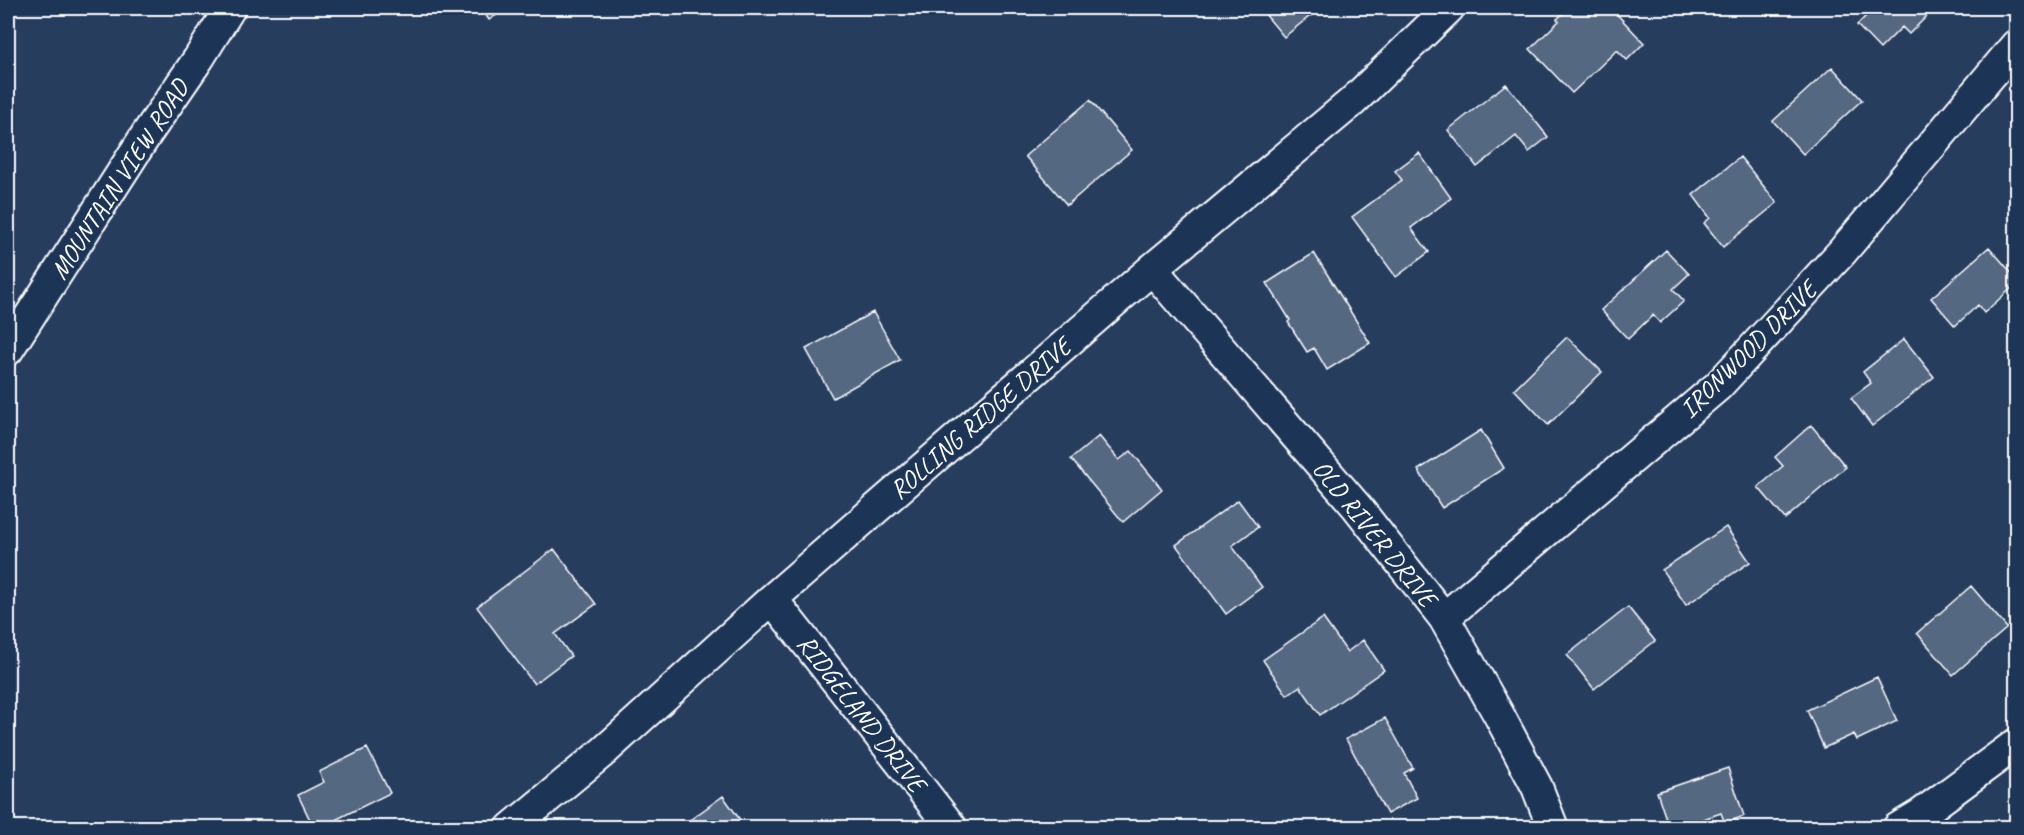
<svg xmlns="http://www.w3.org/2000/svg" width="2024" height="835" font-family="Caveat,sans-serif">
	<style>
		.building { fill: #556781; stroke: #fff; stroke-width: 1.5 }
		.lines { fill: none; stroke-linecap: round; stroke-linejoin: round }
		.street-casing { stroke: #fff; stroke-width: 34 }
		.street { stroke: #1d3557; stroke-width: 30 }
		.labels { text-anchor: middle; stroke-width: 4.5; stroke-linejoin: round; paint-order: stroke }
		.street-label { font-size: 26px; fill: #fff; stroke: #1d3557 }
	</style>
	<rect width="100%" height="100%" fill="#263d5e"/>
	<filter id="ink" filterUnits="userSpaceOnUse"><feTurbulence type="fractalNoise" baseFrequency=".0167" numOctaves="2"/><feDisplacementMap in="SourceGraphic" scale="12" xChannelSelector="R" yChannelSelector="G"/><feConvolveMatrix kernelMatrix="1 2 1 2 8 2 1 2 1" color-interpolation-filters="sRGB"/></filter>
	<g filter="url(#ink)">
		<!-- building -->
		<path class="building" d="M481,8h26l-18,12z
			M1260,8h60l-36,29z
			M1569,8h42l33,35 -17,17 -10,-10 -45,43 -42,-44 29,-28 -2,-2z
			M1874,8h61l-26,26 -7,-7 -22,22 -23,-24z
			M1832,67l30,33 -59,54 -30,-33z
			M1506,84l42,53 -19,15 -13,-16 -39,31 -29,-37z
			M1090,100l42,50 -65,55 -42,-49z
			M1419,153l32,45 -40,30 18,24 -33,25 -44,-60 50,-37 -7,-9z
			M1740,157l37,46 -54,44 -19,-24 6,-5 -17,-23z
			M1989,247l27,31v6l-32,29 -6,-8 -23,21 -24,-28z
			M1666,250l23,24 -16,15 11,12 -24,22 -7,-8 -25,24 -27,-29z
			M1314,253l56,90 -43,27 -13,-22 -7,4 -19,-30 2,-2 -23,-37z
			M873,312l27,48 -67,38 -27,-49z
			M1567,337l35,35 -54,53 -34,-36z
			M1904,339l30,38 -62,49 -21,-28 20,-15 -8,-11z
			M1811,425l35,42 -61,52 -27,-32 25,-21 -8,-9z
			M1481,430l23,38 -62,40 -24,-38z
			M1099,436l20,24 12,-9 31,38 -39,33 -52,-63z
			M1238,500l20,27 -26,19 30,41 -36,27 -50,-69z
			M1726,527l24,35 -64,43 -24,-35z
			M554,549l42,55 -41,30 16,22 -37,28 -57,-77z
			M1971,586l36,42 -54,47 -36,-42z
			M1628,607l27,34 -61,48 -27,-34z
			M1323,618l24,34 16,-12 21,30 -64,45 -20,-29 -13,9 -24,-35z
			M1877,677l20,44 -40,19 -3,-6 -30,14 -17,-38z
			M1385,718l28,50 -9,5 13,25 -30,16 -41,-75z
			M367,748l23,45 -71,35h-5l-16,-33 26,-13 -5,-10z
			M1728,768l16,48 -19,7 -4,-10 -44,15h-8l-12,-36z
			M723,796l23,32h-67z"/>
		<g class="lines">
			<defs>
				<path id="street" d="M1152,269l205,238 87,111 56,99 37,70 16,41
					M8,350l138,-215 53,-77 31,-50
					M772,599l180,229
					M1444,618l274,-232 124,-134 174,-207
					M511,828l92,-76 169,-153 380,-330 200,-167 97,-94
					M1898,828l23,-14 95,-70"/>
			</defs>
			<!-- street casing -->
			<use href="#street" class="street-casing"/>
			<!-- street -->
			<use href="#street" class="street"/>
		</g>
	</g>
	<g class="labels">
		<!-- street labels -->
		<g class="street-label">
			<text transform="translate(119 179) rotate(-57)" y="9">MOUNTAIN VIEW ROAD</text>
			<text transform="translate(1748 349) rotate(-45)" y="9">IRONWOOD DRIVE</text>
			<text transform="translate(980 418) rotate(-41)" y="9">ROLLING RIDGE DRIVE</text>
			<text transform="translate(1375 533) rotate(51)" y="9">OLD RIVER DRIVE</text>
			<text transform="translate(862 713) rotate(52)" y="9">RIDGELAND DRIVE</text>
		</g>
	</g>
	<!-- margin -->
	<rect width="2024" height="835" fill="none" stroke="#1d3557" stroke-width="30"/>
	<rect x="15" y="15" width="1994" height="805" fill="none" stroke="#fff" stroke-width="2" filter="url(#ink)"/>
</svg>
